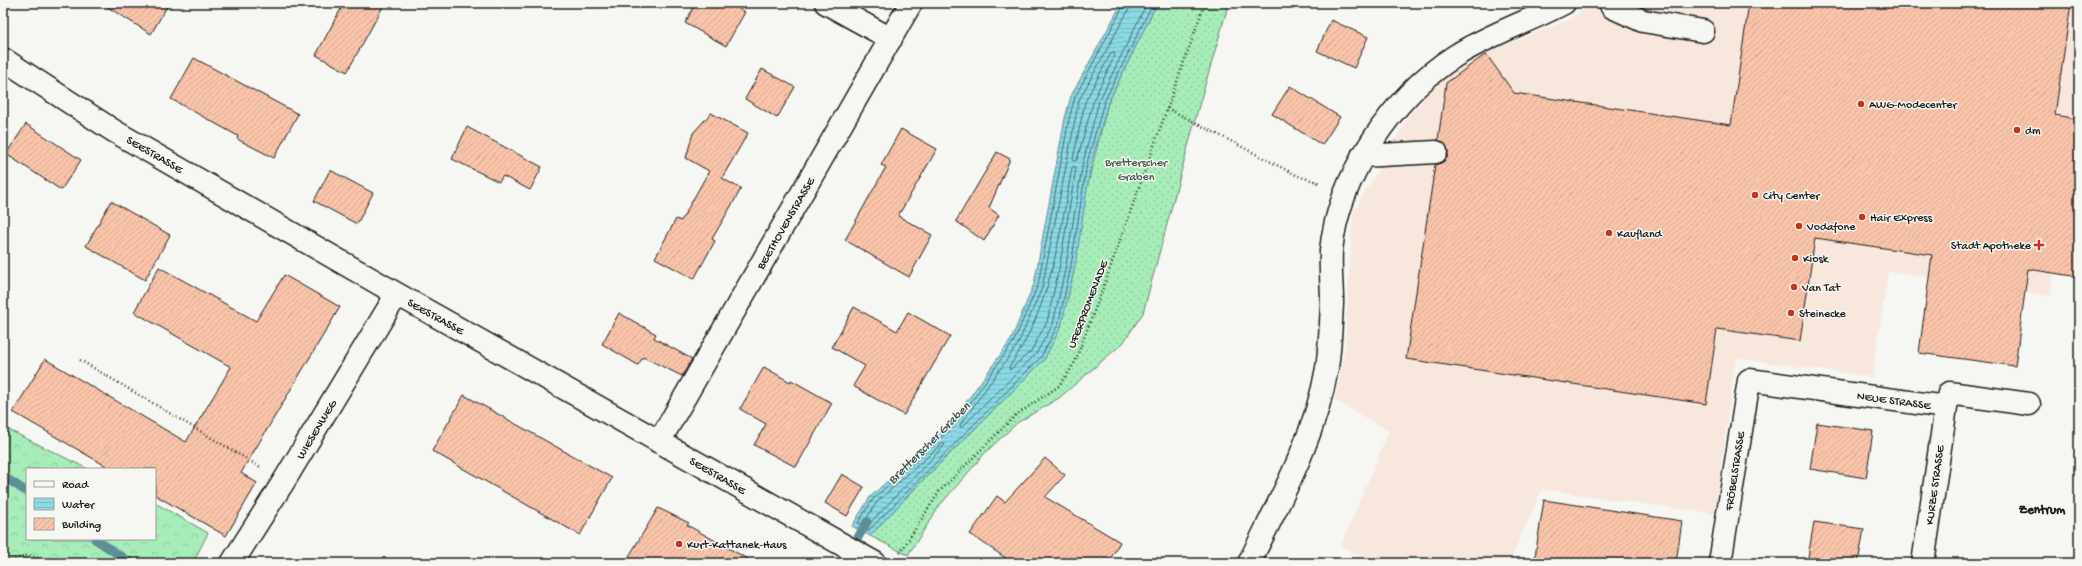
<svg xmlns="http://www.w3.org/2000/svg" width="2082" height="566" font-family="'Gochi Hand',sans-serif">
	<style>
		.built { fill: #f7e7dc }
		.grass { fill: url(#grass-dots); stroke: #62846a }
		.forest { fill: url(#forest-crowns); stroke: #62846a }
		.water { fill: url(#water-rules); stroke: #5e8e95 }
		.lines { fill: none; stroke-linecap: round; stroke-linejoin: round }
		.shore { stroke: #48686c; stroke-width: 1 }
		.stream { stroke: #5e8e95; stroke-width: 9 }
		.building { fill: url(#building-hatch); stroke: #1c1c1c }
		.minor-casing { stroke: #1c1c1c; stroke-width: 25 }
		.path { stroke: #1c1c1c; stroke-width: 2.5; stroke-dasharray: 1 3; stroke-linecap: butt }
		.minor { stroke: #f6f6f2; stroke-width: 22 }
		.poi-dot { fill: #c8321e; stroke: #f6f6f2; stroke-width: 1.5 }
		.labels { text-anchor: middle; stroke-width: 3; stroke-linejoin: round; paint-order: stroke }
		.poi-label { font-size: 12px; fill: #1c1c1c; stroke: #f6f6f2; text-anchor: start }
		.street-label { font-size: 12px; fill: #1c1c1c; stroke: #f6f6f2 }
		.park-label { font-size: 12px; fill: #465b4b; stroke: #f6f6f2 }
		.water-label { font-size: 13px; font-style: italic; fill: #3d5558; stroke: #f6f6f2 }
		.neighbourhood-label { font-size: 13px; font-weight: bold; fill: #1c1c1c; stroke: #f6f6f2 }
	</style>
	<defs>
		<pattern id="grass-dots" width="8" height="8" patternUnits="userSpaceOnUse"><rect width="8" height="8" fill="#a7edb9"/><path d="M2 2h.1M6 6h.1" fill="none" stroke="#8fcb9e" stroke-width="1.8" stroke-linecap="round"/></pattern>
		<pattern id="forest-crowns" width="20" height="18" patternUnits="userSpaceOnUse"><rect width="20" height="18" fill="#a7edb9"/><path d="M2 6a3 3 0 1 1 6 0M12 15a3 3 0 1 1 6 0" fill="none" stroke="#8fcb9e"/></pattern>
		<pattern id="water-rules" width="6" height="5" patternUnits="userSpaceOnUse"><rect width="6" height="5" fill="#8adae5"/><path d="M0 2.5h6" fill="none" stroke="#76bac4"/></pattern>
		<pattern id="building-hatch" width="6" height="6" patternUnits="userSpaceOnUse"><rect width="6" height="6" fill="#f9c4aa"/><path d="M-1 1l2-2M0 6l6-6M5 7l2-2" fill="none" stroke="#d5a892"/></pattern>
	</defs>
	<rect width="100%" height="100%" fill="#f6f6f2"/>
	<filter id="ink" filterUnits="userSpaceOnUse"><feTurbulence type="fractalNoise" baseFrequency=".025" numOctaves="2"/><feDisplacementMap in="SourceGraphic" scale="8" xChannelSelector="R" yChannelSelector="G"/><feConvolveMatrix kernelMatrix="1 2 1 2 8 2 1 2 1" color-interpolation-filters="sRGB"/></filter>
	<g filter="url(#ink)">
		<!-- built -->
		<path class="built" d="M1593,3h486v275l-26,-4 -3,22 -162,-25 -16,106 -136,-19 -22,156 -172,-25 -33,74h-131l-37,-17 48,-115 -54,-31 9,-42 9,-145 57,-99 36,-40 34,-19 90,-36z"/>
		<!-- grass -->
		<path class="grass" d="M1157,3h72l-29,99 -57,211 -20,30 -64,55 -42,25 -31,29 -46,53 -32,50 -38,-19 47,-50 127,-126 64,-257z"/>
		<!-- forest -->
		<path class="forest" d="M3,427l85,42h-61v70h128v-36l53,30 -15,30h-190z"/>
		<!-- water -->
		<path class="water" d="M1122,3h35l-49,100 -17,61 -16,103 -14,60 -17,33 -127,126 -47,50 -18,-10 18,-29 81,-74 60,-83 23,-56 31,-166 6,-22z"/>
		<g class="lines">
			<!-- shore -->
			<path class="shore" d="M1125,3l-50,94 -6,22 -31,166 -24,56 -60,85 -81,73 -15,24 10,8 173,-174 17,-32 13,-59 16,-103 17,-61 49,-99
				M1130,3l-1,6 -50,91 -37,188 -24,56 -58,81 1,3 75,-74 17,-30 13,-59 17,-103 16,-61 48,-98
				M1114,52l1,3 -21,44 -17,61 -3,1 -1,-2 12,-57 26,-49z
				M1074,166l2,2 -16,96 -13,58 -16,29 -21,19 -1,-3c42,-59 50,-129 63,-199z
				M942,444h3l-1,2 -75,78h-3l-1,-3 12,-19z"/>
			<!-- stream -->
			<path class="stream" d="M3,476l24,16
				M95,539l36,24
				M843,563l24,-41"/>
		</g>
		<!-- building -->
		<path class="building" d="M101,3h68l-18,31z
			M344,3h41l-38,69 -31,-17z
			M696,3h33l16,9 -19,34 -41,-23z
			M1749,3h322l-16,112 24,4v158l-51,-8 -13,97 -96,-13 13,-98 -117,-17 -15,103 -83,-12 -11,75 -300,-45 29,-194 8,-3 4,-4 1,-6 -2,-7 -8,-5 8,-57 40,-29 28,39 217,32z
			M1331,20l37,17 -14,31 -37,-17z
			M194,58l104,56 -24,44 -37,-19 1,-3 -67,-37z
			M762,69l33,18 -18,31 -32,-19z
			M1290,86l50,31 -18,28 -50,-31z
			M711,113l37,20 -26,45 19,11 -29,50 3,2 -21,38 -39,-21 21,-39 5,2 28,-50 -23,-13 7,-25z
			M26,124l55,36 -20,30 -55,-36z
			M467,127l75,40 -12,23 -27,-14 -4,6 -47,-23z
			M901,129l36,20 -39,67 34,19 -23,42 -64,-37 41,-73 -5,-2z
			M997,152l13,7 -21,49 10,7 -15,26 -28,-20z
			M330,170l43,23 -16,31 -43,-23z
			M111,201l59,34 -25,45 -59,-34z
			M159,267l97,54 28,-46 56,32 -99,166 16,10 -31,53 -71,-41v-26h-44l-98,-57 32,-53 141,83 45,-75 -97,-55z
			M854,307l43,24 11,-19 42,24 -46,79 -51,-29 12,-20 -33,-19z
			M619,313l37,21 -2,4 38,21 -10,17 -39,-19 -5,8 -36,-21z
			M764,367l26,15 1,-2 41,23 -36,64 -42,-22 12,-21 -26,-15z
			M464,395l148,83 -32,57 -148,-84z
			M1817,423l56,8 -7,47 -56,-9z
			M1045,458l20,17 -20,22 75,45 -12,21h-95l-43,-29 27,-38 8,6z
			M842,474l22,13 -17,29 -22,-13z
			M1544,500l138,21 -6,42h-142z
			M658,508l31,15 -2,2 68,38h-130z
			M1814,522l50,7 -6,34h-51z"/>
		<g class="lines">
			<defs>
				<path id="minor" d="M826,3l65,36
					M1610,3l2,4 31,14 60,10
					M3,59l111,72 283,163 478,269
					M1362,156l74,-4
					M659,442l252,-439
					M232,563l52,-82 113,-187
					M1249,563c31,-63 66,-125 78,-195 3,-21 4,-44 5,-65 0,-17 -2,-35 -1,-52 7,-74 62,-155 124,-195 35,-22 73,-34 109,-53
					M1720,563l29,-183 197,27 3,-14 80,11
					M1923,563l23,-156"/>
			</defs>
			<!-- minor casing -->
			<use href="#minor" class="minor-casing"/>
			<!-- path -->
			<path class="path" d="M1167,108l131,68 22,7
				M80,360l182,108
				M900,553l39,-61 77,-77 43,-29 15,-22 29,-76 102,-285
				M3,563l25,-8 26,8"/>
			<!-- minor -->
			<use href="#minor" class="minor"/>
		</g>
	</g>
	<!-- markers -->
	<g class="poi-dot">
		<circle cx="1861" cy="104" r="4"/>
		<circle cx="2017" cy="130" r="4"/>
		<circle cx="1755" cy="195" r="4"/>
		<circle cx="1862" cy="217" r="4"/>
		<circle cx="1799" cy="226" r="4"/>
		<circle cx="1609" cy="233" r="4"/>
		<path d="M2037 239h4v4h4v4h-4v4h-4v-4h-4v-4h4z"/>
		<circle cx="1795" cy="258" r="4"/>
		<circle cx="1794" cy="287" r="4"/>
		<circle cx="1791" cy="313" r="4"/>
		<circle cx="679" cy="544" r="4"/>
	</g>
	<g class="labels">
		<!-- poi labels -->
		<g class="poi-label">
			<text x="1869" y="108">AWG-Modecenter</text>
			<text x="2025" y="134">dm</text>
			<text x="1763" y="199">City Center</text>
			<text x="1870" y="221">Hair Express</text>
			<text x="1807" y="230">Vodafone</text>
			<text x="1617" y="237">Kaufland</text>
			<text x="2031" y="249" text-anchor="end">Stadt Apotheke</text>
			<text x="1803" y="262">Kiosk</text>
			<text x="1802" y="291">Van Tat</text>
			<text x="1799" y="317">Steinecke</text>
			<text x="687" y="548">Kurt-Kattanek-Haus</text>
		</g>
		<!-- street labels -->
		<g class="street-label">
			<text transform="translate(155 154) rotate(30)" y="4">SEESTRASSE</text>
			<text transform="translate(785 223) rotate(-60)" y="4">BEETHOVENSTRASSE</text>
			<text transform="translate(1087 304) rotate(-69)" y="4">UFERPROMENADE</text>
			<text transform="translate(436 316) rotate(29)" y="4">SEESTRASSE</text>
			<text transform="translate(1894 400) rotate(8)" y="4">NEUE STRASSE</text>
			<text transform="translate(316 429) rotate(-59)" y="4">WIESENWEG</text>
			<text transform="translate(1734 471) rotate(-81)" y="4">FRÖBELSTRASSE</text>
			<text transform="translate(718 475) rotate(30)" y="4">SEESTRASSE</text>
			<text transform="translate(1934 485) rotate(-82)" y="4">KURZE STRASSE</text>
		</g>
		<!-- park labels -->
		<g class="park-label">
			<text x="1136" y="166">Bretterscher<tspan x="1136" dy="14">Graben</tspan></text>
		</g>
		<!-- water labels -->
		<g class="water-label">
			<text transform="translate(928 442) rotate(-45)" y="5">Bretterscher Graben</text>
		</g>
		<!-- neighbourhood labels -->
		<g class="neighbourhood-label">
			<text x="2042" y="513">Zentrum</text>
		</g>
	</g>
	<!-- margin -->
	<rect width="2082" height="566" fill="none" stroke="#f6f6f2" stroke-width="16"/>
	<rect x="8" y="8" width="2066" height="550" fill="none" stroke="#1c1c1c" stroke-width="1.5" filter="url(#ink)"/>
	<!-- legend -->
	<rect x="26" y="468" width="130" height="72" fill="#f6f6f2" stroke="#9f9f9c"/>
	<rect x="34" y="481" width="20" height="6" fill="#f6f6f2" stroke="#9f9f9c"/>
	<text x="62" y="488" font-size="12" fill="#1c1c1c">Road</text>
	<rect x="34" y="498" width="20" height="12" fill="url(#water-rules)" stroke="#9f9f9c"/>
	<text x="62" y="508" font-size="12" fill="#1c1c1c">Water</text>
	<rect x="34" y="518" width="20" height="12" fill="url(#building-hatch)" stroke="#9f9f9c"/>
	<text x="62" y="528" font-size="12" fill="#1c1c1c">Building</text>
</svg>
